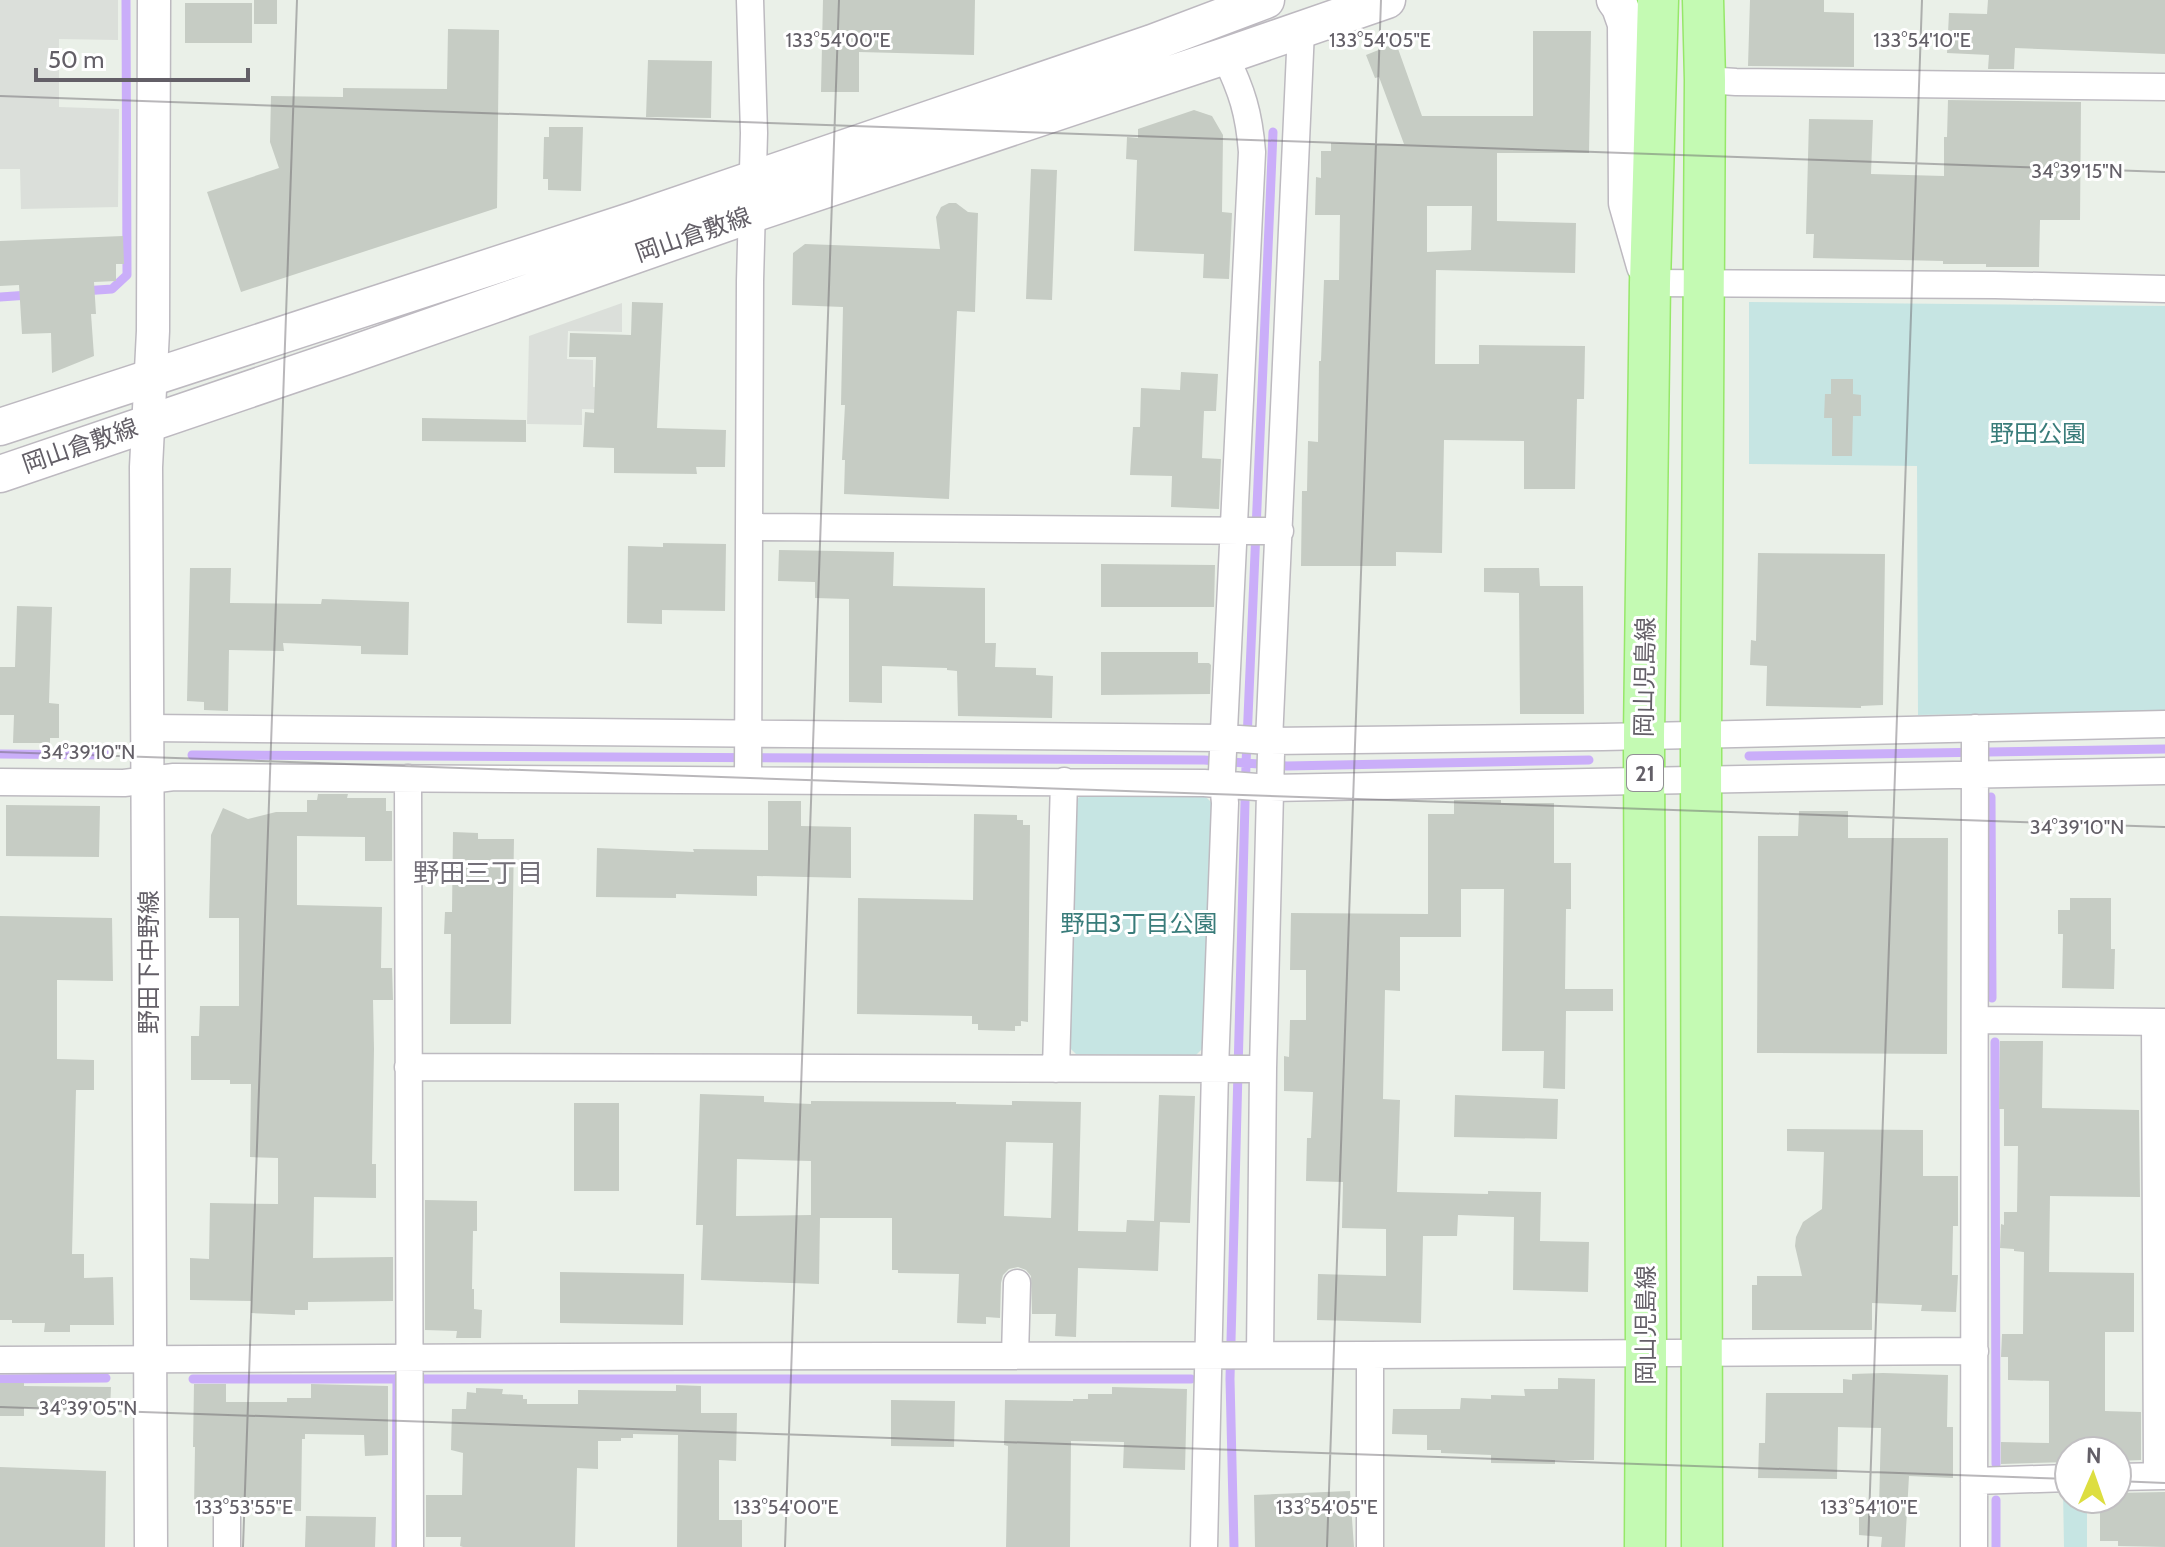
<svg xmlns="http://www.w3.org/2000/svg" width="2165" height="1547" font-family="Cabin,'Noto Sans JP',sans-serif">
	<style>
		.industrial { fill: #dbdfda }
		.green { fill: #c6e5e3 }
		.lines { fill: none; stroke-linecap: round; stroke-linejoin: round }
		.stream { stroke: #caaef9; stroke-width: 9 }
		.building { fill: #c6ccc4; fill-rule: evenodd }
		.minor-casing { stroke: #bdbac0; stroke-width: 29 }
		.tertiary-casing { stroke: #bdbac0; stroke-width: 35 }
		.secondary-casing { stroke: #bdb9c0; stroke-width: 39 }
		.primary-casing { stroke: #96e869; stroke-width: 43 }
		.minor { stroke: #fff; stroke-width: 26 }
		.tertiary { stroke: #fff; stroke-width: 32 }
		.secondary { stroke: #fff; stroke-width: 36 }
		.primary { stroke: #c4fab3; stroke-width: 40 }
		.ticks { fill: none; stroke: #635f67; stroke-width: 2; stroke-opacity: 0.45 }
		.labels { text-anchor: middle; stroke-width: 6; stroke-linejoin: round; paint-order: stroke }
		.shield { fill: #fff; stroke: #928f95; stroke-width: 2 }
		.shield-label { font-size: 22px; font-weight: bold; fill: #635f67 }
		.street-label { font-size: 24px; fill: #635f67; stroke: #fff }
		.park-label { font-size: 24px; fill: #397c7a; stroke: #fff }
		.neighbourhood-label { font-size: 26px; fill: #747079; stroke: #fff }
		.ticks-label { font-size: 20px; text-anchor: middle; fill: #635f67; stroke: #fff; stroke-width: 6; stroke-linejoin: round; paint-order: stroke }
	</style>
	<rect width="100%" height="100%" fill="#eaf0e8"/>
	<!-- industrial -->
	<path class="industrial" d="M0,0h118v40l-59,-1v68l60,2 -1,98 -97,2 -1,-40h-20z
		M622,303v29l-54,-1 -1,28 26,1v27l30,1 -1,22 -40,-1v16l-55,-1 2,-88z"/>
	<!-- green -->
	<path class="green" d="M1749,302l416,4v405l-247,4 -1,-249 -168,-2z
		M1083,794l121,1 9,9 -8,242 -9,9 -120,-1 -10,-10 8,-242z
		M2063,1490h6v9h18v48h-23z"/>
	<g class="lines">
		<!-- stream -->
		<path class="stream" d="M83,291l29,-2 15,-14 -1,-275
			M0,297l29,-2
			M0,754l111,1
			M192,755l1012,5 83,6 302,-6
			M1749,756l416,-7
			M1991,797l1,201
			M1995,1042l1,422
			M0,1379l106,-1
			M193,1379h998
			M1996,1500v47
			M396,1547l1,-169
			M1234,1547l-4,-168 16,-615 27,-632"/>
	</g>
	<!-- building -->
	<path class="building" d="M254,0h23v24h-23z
		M823,0h152l-1,55 -115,-3v40h-38z
		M1750,0h74v12l30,1v54l-106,-1z
		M1988,0h177v54l-150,-6 -1,21h-26l1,-14 -42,-2 2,-40 38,1z
		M185,3h67v40h-67z
		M448,29l51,1 -2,178 -256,84 -34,-100 72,-24 -9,-26 1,-46 72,1v-9l104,1z
		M1533,31h58l-2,122h-92v68l79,2 -1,50 -139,-3 -1,94h44v-19l106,1 -1,53h-7l-2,90h-51v-48l-80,-1 -2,113 -46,-1v14h-95l1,-75h5l1,-50 10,1 1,-81h2l3,-81h15l1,-65h-25l1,-38 5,1v-27h10v-8l73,1 -25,-67 -4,1 -9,-23 30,-12 26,73h111zM1427,206h45l-1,44 -44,2z
		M648,60l64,1 -1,57 -65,-1z
		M1948,100l133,2 -1,118h-40l-1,47h-53v-3h-43v-3l-130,-3 1,-24h-8l3,-115 64,1 -2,54 73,2v-39h3z
		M1194,110l18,6 11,19 -1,77 10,1 -3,66 -26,-1 1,-24 -70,-3 3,-91 -11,-1 1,-22 11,1v-9z
		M549,127h34l-2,64 -33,-1v-11h-5l1,-42h5z
		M1031,169l26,1 -5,130 -26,-1z
		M949,203h7l12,9 10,1 -3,99 -18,-1 -8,188 -105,-5 1,-34h-3l3,-55h-4l2,-98 -51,-2 1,-52 12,-9 135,5 -4,-32 5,-10z
		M123,236l1,28h-8v17l-22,1 2,32h-5l3,42 -42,17 -1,-40 -29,1 -3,-49 -19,1v-45z
		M632,302l31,1 -6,125 69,2 -1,37h-29l1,7 -83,-1v-25l-31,-1 2,-35 9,1 2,-56h-27l1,-24 61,2z
		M1181,372l37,2 -2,37h-12l-2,47 19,1 -2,50 -48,-2 1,-31 -42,-1 3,-48h7l1,-39 39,2z
		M1831,379h22v15l8,1v21h-8l-1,40h-20v-38h-8l1,-24h6z
		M422,418l104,2v22l-104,-1z
		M663,543l63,1 -1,67 -63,-1v14l-35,-1 1,-77 35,1z
		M779,550l115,2 -1,34 92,2v55h11l-1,24 41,1v7l17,1 -1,42 -94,-2 -1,-45 -10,-1v-2l-65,-2v37l-33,-1v-103l-34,-1v-16l-37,-1z
		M1758,553l127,1 -2,151 -22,1v2l-95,-2 1,-40 -17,-1 1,-25 5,1z
		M1101,564l114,1 -1,42h-113z
		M190,568h41l-1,35 91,1 1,-5 87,3 -1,53 -47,-1v-8l-78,-3 1,8 -55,-1 -1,61 -24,-1v-8l-17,-1z
		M1484,568h55l1,18h43l1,128h-64l-1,-121 -35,-1z
		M17,606l35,1 -3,96 10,1v34h-9v5h-37l1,-28h-14v-48h15z
		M1101,652h97v11h11l2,2 -1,29 -109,1z
		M318,794h30l-1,4h39v13h6v50h-27v-24l-68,-1v69l85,2 -1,61h11l1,32h-20l1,49 -2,115h4v34l-62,-1 -1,61 80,-1v44l-85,1v8h-13v5l-44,-2v-12l-61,-1v-42l19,1 1,-56 68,1v-46l-28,-1 1,-73h-21v-4h-39v-44h8l1,-30h39v-88h-30l2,-83 12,-27 25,11 28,-7h31v-12h10z
		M1454,800h47v3h53v60h17v46h-5l-1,80h48v22h-47l-1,78 -22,-1 1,-37h-42l2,-162h-43v48h-61v54l-15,-1 -2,109 17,1 -3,92 91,2v-3l53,1 -1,49 49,1 -1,50 -75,-2 1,-73 -56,-2 -1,21h-34l-2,87 -104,-3 1,-46 68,2v-47l-44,-1 1,-46 -37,-1 1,-43h4l2,-46 -29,-1v-35l5,1 1,-37h16v-50h-16l1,-57 137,1v-100h26z
		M768,801h33v25l50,1v51l-94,-2v20l-81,-2v4l-80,-1 1,-49 97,4 -1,-3 75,1z
		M6,805l94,1 -1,51 -93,-1z
		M1799,811h49v27h100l-1,216 -190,-1 1,-217h40z
		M974,814l43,1v5h6v5h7l-2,197 -7,-1v5h-6v5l-37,-1v-6h-6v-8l-115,-2 1,-116 115,2z
		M453,832l25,1v6h36l-3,185h-61l1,-90h-7l1,-22h7z
		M2070,898h41v51h4l-1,40 -52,-1 1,-54h-5v-24h12z
		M0,916l112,2 1,63 -56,-1v79l37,1v30h-18l-4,164h12v24l29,-1 1,48h-44v7h-26l1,-9h-33v-3h-12z
		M2000,1041h43l-1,67 97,2 1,87 -90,-1 -1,76 85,1v59h-29v79l36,1v48l-24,1v-10h-48v11l-68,2v-22l48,1v-62l-41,-1v-23h-7l1,-23h21l1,-82 -10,-1v-2l-14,-1 1,-24 3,1v-13h13l1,-66h-14v-37h-5z
		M700,1094l64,2v6l47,2v-3l145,1v2l56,1v-4l69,1 -3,129 48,1 1,-12 27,1 5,-126 36,1 -5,127 -30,-1 -2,49 -80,-3 -2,69 -21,-1 1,-22h-24l-1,-38 -5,-6 -8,-3 -9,2 -6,6 -2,8 -1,35 -14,-1v7l-29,-1 2,-49 -61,-1v-3h-6v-52h-72l-1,66 -118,-4 2,-55h-7zM1006,1142l47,1 -2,75 -47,-2zM737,1159l74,2v54l-75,1z
		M1455,1095l103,4 -1,40 -103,-2z
		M574,1103h45v88h-45z
		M1787,1129l136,1v46h35v50h-5l-1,49h6l-2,37 -35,-1 1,-6 -50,-2v27h-120v-45h5v-9h45l-7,-30 1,-9 7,-15 19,-13 2,-57 -37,-1z
		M425,1200l52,1v30h-4l-1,58h2v20l8,1 -1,28h-25l1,-7 -32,-1z
		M560,1272l124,2 -1,51 -123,-2z
		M1883,1373l65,2 -1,52h6v51l-44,-2 -4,71h-24l1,-10 -23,-2v-26l20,-1 2,-80 -43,-1 -1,52 -79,-1 1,-35h6l1,-50h77v-14l9,1v-6z
		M1558,1378l37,1 -1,81h-39v4l-64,-1v-8l-50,-2v-3h-14v-15l-35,-1 1,-25h67l1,-11 30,1v-4l34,1 -1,-7h34z
		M0,1383h24v3l87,1 -1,22 -86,-1v8h-24z
		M194,1384h32v18h61v-4h24v-14l77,2v69l-23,1 -1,-21 -59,-1v5h-3l-1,72 -59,-1 -6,-10 -8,-3 -10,3 -6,10h-13v-3h-5l1,-60h-2z
		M676,1385l25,1v27h36l-1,48 -17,-1v60h23v27h-65l1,-112 -45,-1v4h-12v3h-23v28l-21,-1 -2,79h-112l-3,-1 1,-9h-35v-42h36l1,-42 -12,-3 1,-41h14l1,-17 9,1v-5l27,1 -1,5 21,1v4h4v5h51v-14l98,1z
		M1112,1387l75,2 -2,81 -62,-2 1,-26 -53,-1 -1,106h-64l2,-101 -4,-1 1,-45 68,1v-2h15v-5h24z
		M891,1400l64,1 -1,46 -63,-1z
		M0,1467l106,4 -1,76h-105z
		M1350,1491l4,56h-99l-1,-52z
		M2165,1492v55l-47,-1v-5h-18v-42h17v-6z
		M306,1516l70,1 -1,30h-70z"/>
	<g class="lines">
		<defs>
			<path id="minor" d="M1705,80l31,2 429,5
				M1650,283l345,2 170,4
				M750,527l530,4
				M148,728l1076,10 45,3 334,-4 562,-13
				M408,778l2,769
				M748,779l2,-498 4,-148 -4,-133
				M0,782l124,1 50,-6 1030,6 66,5 895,-17
				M1976,1020l189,2
				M2155,1022l2,454
				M408,1067l855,2
				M1056,1069l8,-288
				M1260,1355l3,-286 8,-316 -2,-12 32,-711
				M1015,1356l2,-73
				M0,1360c456,-3 913,-5 1369,-5 202,0 404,-4 606,-4
				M2117,1477l48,-1
				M1974,1481l95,-3
				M227,1513v34
				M1204,1547l11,-478 10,-266 -3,-31 30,-620c-3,-39 -10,-61 -27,-96
				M1370,1547v-192
				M1974,1547l1,-819"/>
			<path id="tertiary" d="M151,1547l-5,-1080 7,-136 1,-331"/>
			<path id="secondary" d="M1615,0l5,7 6,17 1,179 18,63
				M0,427l634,-207 518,-177 114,-43
				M0,474l344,-117 408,-143 473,-158 162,-56"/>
			<path id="primary" d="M1645,1547l1,-194 -2,-617 6,-453 8,-283
				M1702,1547l-1,-812 4,-655 -2,-80"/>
		</defs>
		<!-- minor casing -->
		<use href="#minor" class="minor-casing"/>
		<!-- tertiary casing -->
		<use href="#tertiary" class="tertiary-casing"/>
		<!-- secondary casing -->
		<use href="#secondary" class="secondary-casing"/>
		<!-- primary casing -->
		<use href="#primary" class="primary-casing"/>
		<!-- minor -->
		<use href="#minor" class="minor"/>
		<!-- tertiary -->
		<use href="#tertiary" class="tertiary"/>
		<!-- secondary -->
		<use href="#secondary" class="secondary"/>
		<!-- primary -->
		<use href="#primary" class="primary"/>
	</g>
	<!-- ticks -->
	<path class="ticks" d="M0,96l2165,76M0,752l2165,75M0,1407l2069,72M2117,1481l48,2M243,1547l54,-1547M785,1547l54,-1547M1327,1547l54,-1547M1868,1547l54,-1547"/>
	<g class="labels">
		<!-- shield labels -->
		<rect class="shield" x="1627" y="755" width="36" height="36" rx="6"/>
		<g class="shield-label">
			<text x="1645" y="781">21</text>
		</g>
		<!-- street labels -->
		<g class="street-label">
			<text transform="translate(693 235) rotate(-19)" y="8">岡山倉敷線</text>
			<text transform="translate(80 446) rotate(-19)" y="8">岡山倉敷線</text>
			<text transform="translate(1645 677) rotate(-89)" y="8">岡山児島線</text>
			<text transform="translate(149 962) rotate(-90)" y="8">野田下中野線</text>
			<text transform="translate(1646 1325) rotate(-90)" y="8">岡山児島線</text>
		</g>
		<!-- park labels -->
		<g class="park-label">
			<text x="2038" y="442">野田公園</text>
			<text x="1139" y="932">野田3丁目公園</text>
		</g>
		<!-- neighbourhood labels -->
		<g class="neighbourhood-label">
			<text x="478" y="882">野田三丁目</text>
		</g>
	</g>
	<g class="ticks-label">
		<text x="838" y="47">133°54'00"E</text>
		<text x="1380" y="47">133°54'05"E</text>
		<text x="1922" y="47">133°54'10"E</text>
		<text x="2077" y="178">34°39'15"N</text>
		<text x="88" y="759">34°39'10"N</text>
		<text x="2077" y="834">34°39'10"N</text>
		<text x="88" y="1415">34°39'05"N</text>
		<text x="244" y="1514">133°53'55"E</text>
		<text x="786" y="1514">133°54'00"E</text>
		<text x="1327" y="1514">133°54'05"E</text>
		<text x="1869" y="1514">133°54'10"E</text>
	</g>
	<!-- north arrow -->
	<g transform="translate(2093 1475) rotate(2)"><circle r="38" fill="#ffffff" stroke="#c1bfc2" stroke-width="2"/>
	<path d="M0-6L14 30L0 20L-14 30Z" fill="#ddde40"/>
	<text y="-12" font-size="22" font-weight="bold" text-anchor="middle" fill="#635f67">N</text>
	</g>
	<!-- scale -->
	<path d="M36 68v12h212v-12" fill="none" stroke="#635f67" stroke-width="4"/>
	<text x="48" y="68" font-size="24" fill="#635f67" stroke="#ffffff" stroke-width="6" paint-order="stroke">50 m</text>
</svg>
